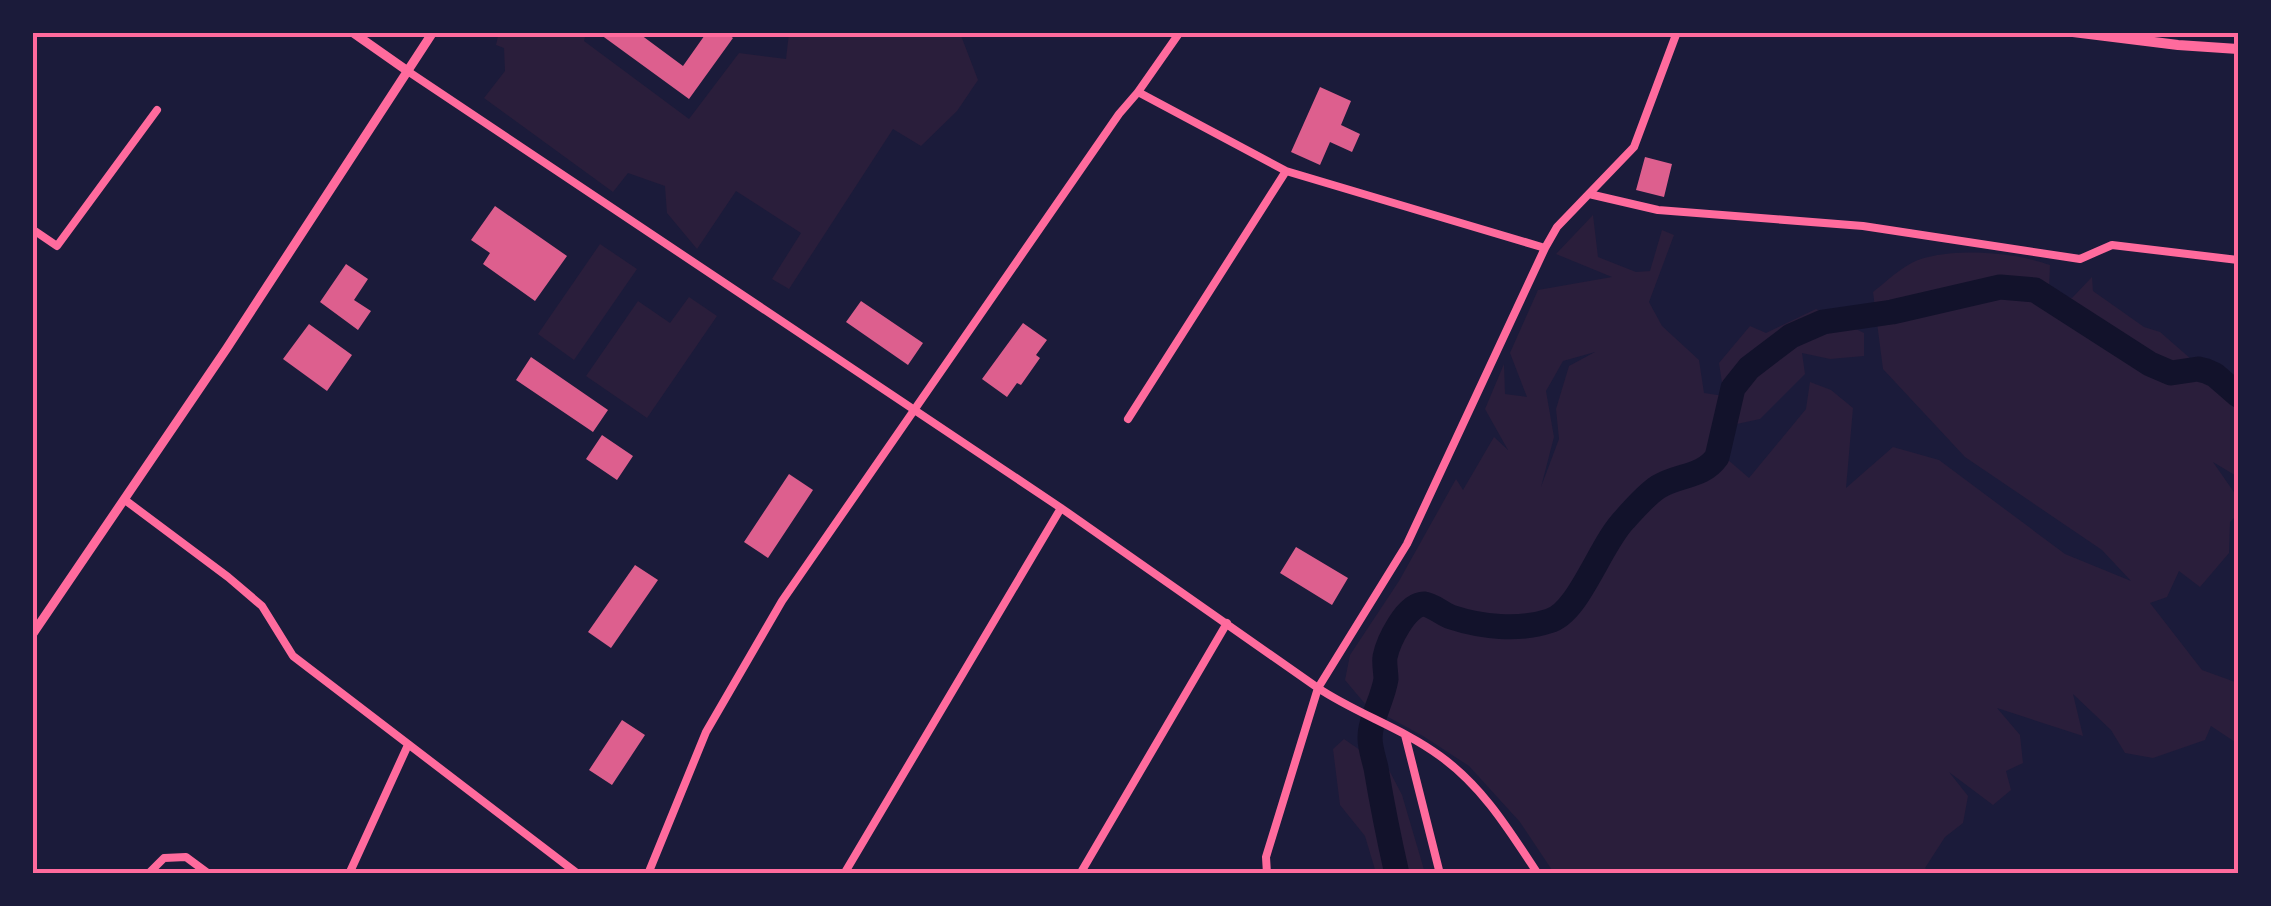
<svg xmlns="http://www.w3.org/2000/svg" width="2271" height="906" font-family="'Exo 2',sans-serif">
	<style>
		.green { fill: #2a1e3b; fill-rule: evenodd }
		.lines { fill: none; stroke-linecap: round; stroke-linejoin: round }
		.river { stroke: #12122b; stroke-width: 25 }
		.building { fill: #dd5f8e }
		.minor { stroke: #ff6b9d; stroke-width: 8 }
		.tertiary { stroke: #ff6b9d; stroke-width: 9 }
		.secondary { stroke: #ff6b9d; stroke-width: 10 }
		.neatline { fill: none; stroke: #ff6b9d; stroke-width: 4 }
	</style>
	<rect width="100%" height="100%" fill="#1b1b3a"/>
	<!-- green -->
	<path class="green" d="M499,32l87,1 -2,8 105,78 50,-66 47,6 3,-26h171l18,47 -21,31 -36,35 -28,-17 -104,160 -17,-10 29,-46 -65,-42 -39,58 -30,-36 -2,-27 -37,-13 -15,19 -129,-94 21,-27 -1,-23 -8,-3z
		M1593,215l5,42 38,15 14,-1 12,-41 12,5 -25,67 13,24 37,34 5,33 20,3 -5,-33 31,-37 16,7 50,-24 48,24v23l-34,3 -28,-6 3,21 -45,45 -28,6 -5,34 22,19 57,-69 4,-27 21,8 22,18 -7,80 47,-41 46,13 126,94 66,27 -29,-31 -137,-93 -82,-88 -10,-77c13,-10 29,-26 45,-32 37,-13 96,-8 132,5l-1,25 23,8 20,-21 1,14 51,36 16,5 31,27 47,22v96l-25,-15 25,36v16l-8,8 -1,31 -29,34 -21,-16 -12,26 -17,6 52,67 36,13v61l-27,-18 -6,14 -52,18 -28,-5 -14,-23 -38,-36 10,42 -86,-28 23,27 3,28 -17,8 5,19 -18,15 -44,-33 19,24 -5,27 -18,14 -20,31 8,5h-379l-34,-51 -51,-56 -46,-30 -57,-31 -21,-25 5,-25 49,-74 57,-102 7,11 31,-53 14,13 -23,-41 19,-45 1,30 22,3 -17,-44 28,-63 74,-13 -56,-23zM1595,352l-26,14 -13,43 3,30 -18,48 13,-50 -8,-46 17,-30z
		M600,244l37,25 -63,91 -36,-26z
		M689,297l28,19 -70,102 -61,-42 52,-75 32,22z
		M1344,739l45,31 13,25 23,78h-49l-11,-37 -25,-31 -7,-56z"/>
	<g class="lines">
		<!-- river -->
		<path class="river" d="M1397,874c-8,-35 -15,-70 -21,-106 -2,-9 -6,-20 -6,-30 0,-19 13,-39 16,-59 0,-7 -2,-15 -1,-22 3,-15 21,-53 39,-53 9,1 18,10 27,13 30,10 68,14 98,4 30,-8 51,-77 76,-102 10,-11 21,-24 33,-32 21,-13 44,-9 59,-30l16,-69 16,-20 42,-32 32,-14 69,-10 108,-25 35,3 115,74 21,9 27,-4 8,2 9,4 23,20"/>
	</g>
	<!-- building -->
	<path class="building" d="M597,32h40l46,34 24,-34h18l8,6 -44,61z
		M1320,87l31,14 -10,24 19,9 -8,18 -22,-10 -10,23 -29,-13z
		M1645,157l27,7 -8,33 -28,-7z
		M495,206l72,50 -32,45 -52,-37 7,-11 -19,-13z
		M346,264l22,15 -14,21 17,11 -13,19 -38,-28z
		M861,301l62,42 -15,22 -62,-43z
		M1023,323l24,17 -11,15 4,3 -19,27 -4,-2 -10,14 -25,-18z
		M309,324l43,31 -25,36 -44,-32z
		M531,357l77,53 -15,22 -77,-52z
		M602,435l31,21 -16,24 -31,-21z
		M789,474l24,16 -45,68 -24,-16z
		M1296,547l52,31 -16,27 -52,-32z
		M635,565l23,15 -47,68 -23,-16z
		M622,720l23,15 -33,50 -23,-15z"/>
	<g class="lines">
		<!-- minor -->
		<path class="minor" d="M409,72l652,436 257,180c39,26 84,40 122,68 43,31 69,74 98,118
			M1138,92l148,79 259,77
			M1589,194l69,16 205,16 217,33 32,-14 126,15
			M32,229l25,17 100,-136
			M1128,419l158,-248
			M125,500l103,77 34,29 31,50 285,218
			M1405,735l35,139
			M148,874l16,-16 22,-1 23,17
			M349,874l59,-129
			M648,874l58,-142 76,-131 337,-487 19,-22 42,-60
			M844,874l217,-366
			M1080,874l147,-251
			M1267,874l-1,-17 52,-169 89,-144 138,-296 12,-21 77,-80 43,-115"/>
		<!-- tertiary -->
		<path class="tertiary" d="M352,32l57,40
			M32,635l195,-287 206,-316"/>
		<!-- secondary -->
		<path class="secondary" d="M2073,32l105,13 60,4"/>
	</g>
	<!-- border -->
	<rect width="2271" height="906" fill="none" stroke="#1b1b3a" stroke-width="70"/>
	<rect x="35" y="35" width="2201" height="836" class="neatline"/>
</svg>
